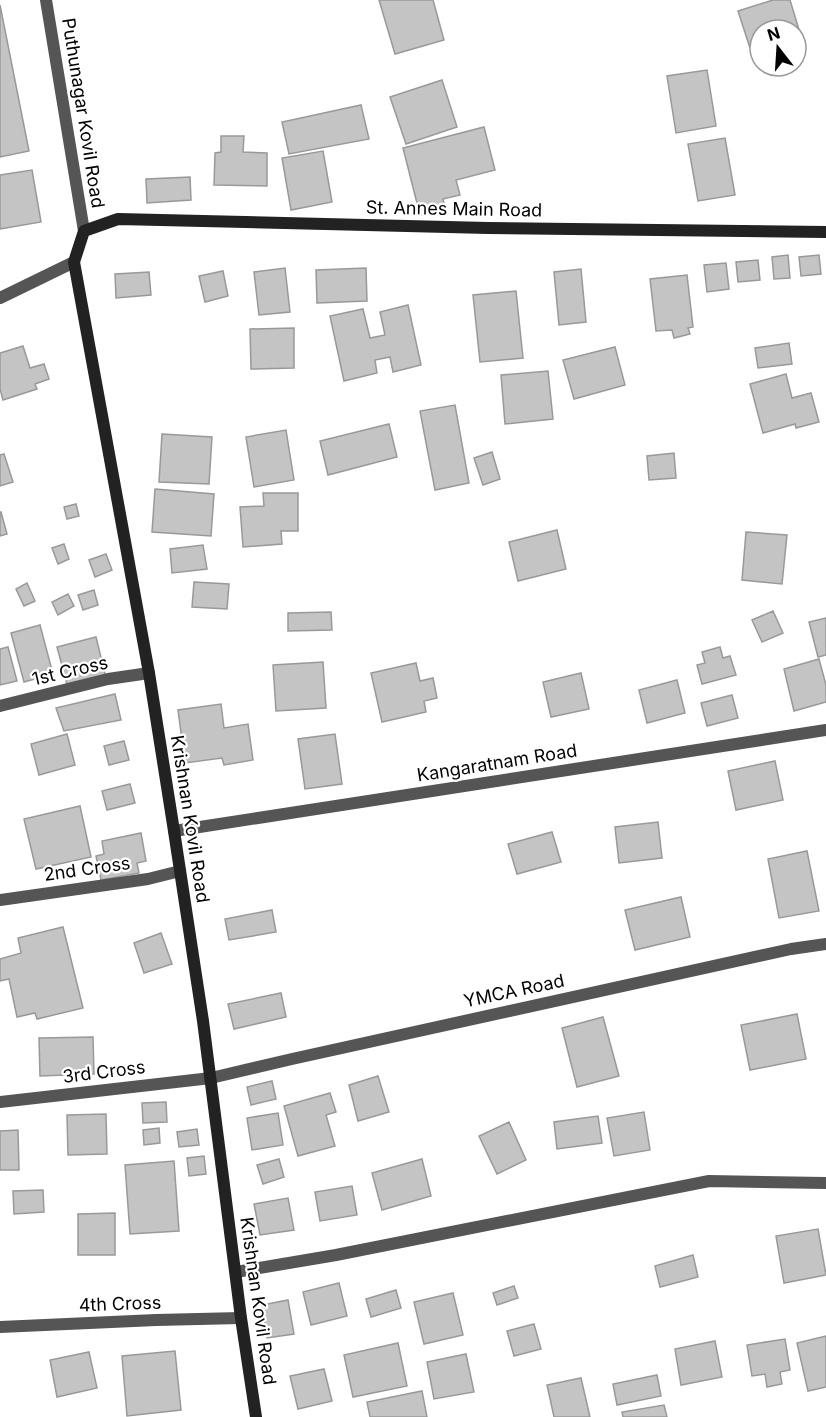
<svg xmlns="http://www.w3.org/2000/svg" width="826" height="1417" font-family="Inter,sans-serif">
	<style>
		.building { fill: #c4c4c4; stroke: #999; stroke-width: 1.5 }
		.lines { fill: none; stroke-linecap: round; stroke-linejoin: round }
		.lane { stroke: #555; stroke-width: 12 }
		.street { stroke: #555; stroke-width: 12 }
		.secondary { stroke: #222; stroke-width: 12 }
		.labels { text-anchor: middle; stroke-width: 4.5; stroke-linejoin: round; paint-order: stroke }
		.street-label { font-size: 18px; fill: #000; stroke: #fff }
	</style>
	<rect width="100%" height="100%" fill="#fff"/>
	<!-- building -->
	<path class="building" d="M379,0h54l11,40 -49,14z
		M773,0h17l10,33 -4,1v-4h-36v15l-10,3 -12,-37z
		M0,5l29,146 -29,6z
		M707,70l9,56 -40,7 -9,-57z
		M442,80l15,47 -51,17 -16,-47z
		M361,105l8,34 -80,15 -7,-32z
		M484,127l11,43 -39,10 4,15 -17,4 2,10 -25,6 -17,-67z
		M221,136h23l-1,16 24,1v33l-53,-1 1,-32 6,-1z
		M725,138l10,57 -37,6 -10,-57z
		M323,151l9,51 -41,8 -9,-52z
		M32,170l9,52 -41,7v-54z
		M190,177l1,23 -44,3 -1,-24z
		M788,255l2,23 -16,1 -2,-22z
		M819,255l2,19 -20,2 -2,-19z
		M758,260l2,20 -22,2 -2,-20z
		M726,263l3,26 -22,3 -3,-27z
		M285,268l5,44 -31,3 -5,-43z
		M366,268l1,33 -50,2 -1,-33z
		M581,269l5,53 -27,3 -5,-53z
		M223,271l5,25 -23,6 -6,-26z
		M149,272l2,23 -35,3 -1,-24z
		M687,275l6,52 -5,1 2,6 -16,4 -2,-8 -16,1 -6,-52z
		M516,291l7,67 -43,4 -7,-67z
		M408,305l13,60 -28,7 -3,-15 -15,3 2,13 -33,8 -14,-65 33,-7 7,29 15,-3 -5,-23z
		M294,328v40l-43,1 -1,-40z
		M789,343l3,21 -34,4 -3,-20z
		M23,346l7,22 14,-4 5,15 -14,5 2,5 -34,11 -3,-11v-36z
		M615,347l10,38 -51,14 -11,-39z
		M548,371l5,48 -48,5 -4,-49z
		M786,374l6,24 19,-5 8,29 -23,6 -1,-4 -32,9 -13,-49z
		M455,405l14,78 -34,7 -15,-79z
		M389,424l8,33 -69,18 -8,-34z
		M286,430l8,50 -40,7 -8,-50z
		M162,434l50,3 -3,47 -50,-2z
		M492,452l8,27 -17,6 -9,-27z
		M674,453l2,25 -27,2 -2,-24z
		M4,454l9,28 -13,4v-31z
		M155,489l59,5 -3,42 -59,-4z
		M263,493h35v38h-17l1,13 -39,3 -3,-40 24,-1z
		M76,504l3,12 -12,3 -3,-12z
		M0,512h1l6,22 -7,2z
		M557,530l9,39 -48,12 -9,-39z
		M746,532l41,3 -5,49 -40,-4z
		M64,544l5,15 -11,5 -6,-16z
		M203,545l4,24 -35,4 -2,-24z
		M106,554l6,16 -17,7 -6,-17z
		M194,582l35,2 -2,25 -35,-2z
		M27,583l8,18 -11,5 -8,-17z
		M94,590l4,15 -15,5 -5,-15z
		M68,594l6,12 -16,9 -6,-13z
		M773,611l10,22 -21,9 -10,-22z
		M331,612l1,18 -44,1v-18z
		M826,618v37l-8,2 -9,-35z
		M40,625l13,49 -29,8 -13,-49z
		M96,637l10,41 -38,10 -11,-41z
		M8,647l9,34 -17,4v-36z
		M720,647l3,11 7,-2 6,19 -34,9 -5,-19 8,-2 -3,-11z
		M819,659l7,26v17l-32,9 -10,-42z
		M323,662l3,46 -50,3 -3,-46z
		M416,663l4,18 13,-3 4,20 -13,3 2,11 -44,10 -11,-49z
		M581,673l8,36 -38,8 -8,-35z
		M677,680l8,33 -38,10 -8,-33z
		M115,694l6,26 -57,11 -8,-23z
		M732,695l6,23 -31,8 -6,-23z
		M221,704l3,24 24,-4 5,36 -29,5 -2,-7 -37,5 -7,-53z
		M67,734l8,31 -36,10 -8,-31z
		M335,734l7,50 -37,5 -7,-50z
		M124,741l5,19 -20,5 -5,-19z
		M775,761l8,39 -47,10 -8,-39z
		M130,784l5,19 -28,7 -5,-19z
		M80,806l11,51 -55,12 -12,-50z
		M658,822l4,36 -43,5 -4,-36z
		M552,832l9,30 -44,12 -9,-30z
		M141,833l5,28 -9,2 2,10 -38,7 -5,-24 8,-2 -2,-13z
		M807,851l12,60 -40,7 -11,-59z
		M681,897l9,40 -55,13 -10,-40z
		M272,910l4,22 -47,8 -4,-21z
		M63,927l20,81 -46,11 -2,-6 -18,4 -8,-38 -9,2v-22l21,-6 -3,-15z
		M161,933l11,31 -28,9 -10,-30z
		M281,993l5,24 -52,12 -6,-25z
		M797,1014l9,45 -56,11 -9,-45z
		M603,1017l16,59 -42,11 -15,-59z
		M93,1037l1,37 -54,2 -1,-38z
		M378,1076l11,36 -31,9 -9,-36z
		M272,1081l4,18 -25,6 -4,-18z
		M330,1093l6,19 -10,3 9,31 -37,10 -14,-50z
		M166,1102l1,20 -24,1 -1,-20z
		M644,1112l6,38 -36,6 -7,-38z
		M278,1113l5,32 -31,5 -5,-32z
		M106,1114l1,40 -39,1 -1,-40z
		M598,1116l4,27 -45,6 -3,-27z
		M509,1122l17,38 -29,14 -18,-38z
		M159,1128l1,15 -16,2 -1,-15z
		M197,1129l2,16 -20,2 -2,-15z
		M18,1130l1,40h-19v-39z
		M204,1156l2,18 -17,2 -2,-18z
		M279,1159l5,18 -21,7 -6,-19z
		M422,1159l9,37 -49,14 -10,-37z
		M174,1161l5,70 -49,3 -5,-69z
		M352,1186l5,29 -37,6 -5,-29z
		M43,1190l1,22 -30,2 -1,-23z
		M288,1198l6,32 -34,5 -6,-31z
		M115,1213v42h-37v-41z
		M818,1229l8,46 -42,8 -8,-47z
		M693,1255l5,22 -38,10 -5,-21z
		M339,1283l8,33 -36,9 -8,-33z
		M514,1286l4,12 -21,7 -4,-12z
		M396,1290l5,18 -30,9 -5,-18z
		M453,1293l10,42 -39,9 -10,-42z
		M288,1300l6,34 -27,4 -5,-33z
		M534,1324l7,25 -27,7 -7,-25z
		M826,1336v51l-18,4 -11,-48z
		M785,1339l5,31 -10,2 2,12 -15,3 -2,-13 -13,2 -5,-31z
		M715,1341l7,36 -41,8 -6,-36z
		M398,1343l9,43 -54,11 -9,-42z
		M175,1351l6,59 -54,6 -5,-60z
		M89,1352l8,36 -40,9 -7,-37z
		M466,1354l8,38 -40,7 -7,-37z
		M324,1369l8,32 -34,8 -8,-33z
		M657,1375l4,21 -44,9 -4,-21z
		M581,1378l9,39h-36l-7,-32z
		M422,1391l5,26h-57l-3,-15z
		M664,1405l3,12h-44l-1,-5z"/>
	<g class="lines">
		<!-- lane -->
		<path class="lane" d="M0,298l74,-36
			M0,706l108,-27 41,-6
			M0,900l148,-21 32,-8
			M0,1102l211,-24
			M0,1327l156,-7 85,-2"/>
		<!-- street -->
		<path class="street" d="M46,0l38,231
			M174,831l652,-101
			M211,1078l81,-19 499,-110 35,-5
			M236,1272l100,-17 373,-74 117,2"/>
		<!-- secondary -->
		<path class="secondary" d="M256,1417l-15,-99 -38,-297 -29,-190 -25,-158 -75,-411 10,-31 34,-12 370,9 338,4"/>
	</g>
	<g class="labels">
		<!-- street labels -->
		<g class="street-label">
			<text transform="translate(83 113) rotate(81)" y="6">Puthunagar Kovil Road</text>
			<text transform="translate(454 209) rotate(1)" y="6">St. Annes Main Road</text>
			<text transform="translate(70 671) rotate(-13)" y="6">1st Cross</text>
			<text transform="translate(497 763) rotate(-9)" y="6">Kangaratnam Road</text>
			<text transform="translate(190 819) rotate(81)" y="6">Krishnan Kovil Road</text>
			<text transform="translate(87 869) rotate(-8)" y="6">2nd Cross</text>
			<text transform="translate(514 991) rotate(-12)" y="6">YMCA Road</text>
			<text transform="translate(104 1072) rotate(-7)" y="6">3rd Cross</text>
			<text transform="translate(258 1301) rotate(82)" y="6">Krishnan Kovil Road</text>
			<text transform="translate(120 1304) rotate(-2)" y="6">4th Cross</text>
		</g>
	</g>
	<!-- north arrow -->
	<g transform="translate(778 48) rotate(343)"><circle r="28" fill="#ffffff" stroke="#999999" stroke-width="1.5"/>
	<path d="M0-4.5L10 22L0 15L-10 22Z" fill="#000000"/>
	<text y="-9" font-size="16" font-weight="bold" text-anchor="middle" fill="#000000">N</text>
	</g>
</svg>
